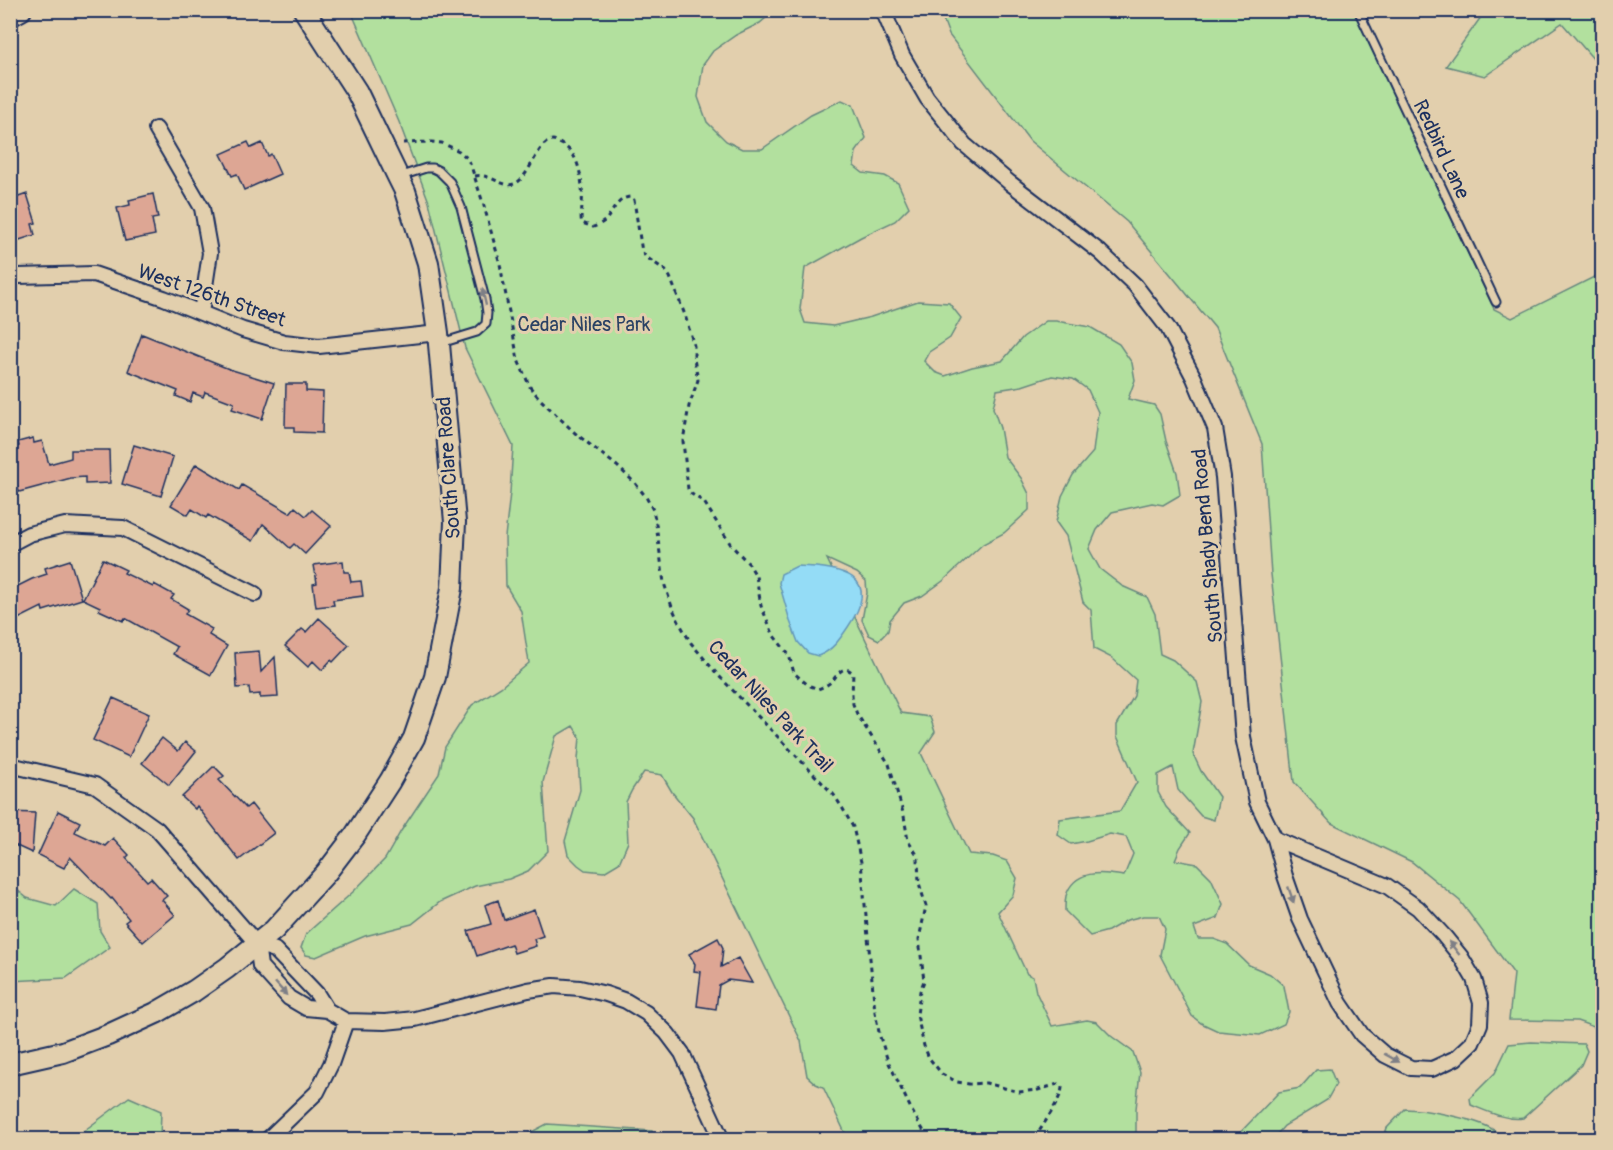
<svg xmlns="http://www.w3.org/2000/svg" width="1613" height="1150" font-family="Pangolin,sans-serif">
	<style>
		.green { fill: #b2e09e; stroke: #66887e; stroke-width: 1.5 }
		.water { fill: #94dcf6; stroke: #6497b9; stroke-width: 1.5 }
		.building { fill: #dda694; stroke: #1b2f5e; stroke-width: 1.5 }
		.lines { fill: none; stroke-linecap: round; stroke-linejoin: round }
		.lane-casing { stroke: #1b2f5e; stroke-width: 11 }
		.street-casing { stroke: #1b2f5e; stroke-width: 18 }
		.secondary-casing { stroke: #1b2f5e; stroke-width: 24 }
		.path { stroke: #1b2f5e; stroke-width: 3; stroke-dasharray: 4.5 4.5; stroke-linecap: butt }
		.lane { stroke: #e2cfad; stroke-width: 7 }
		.street { stroke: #e2cfad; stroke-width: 14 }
		.secondary { stroke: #e2cfad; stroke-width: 20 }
		.oneway { fill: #7e7f86 }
		.labels { text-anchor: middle; stroke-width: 6; stroke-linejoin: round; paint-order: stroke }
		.street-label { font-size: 20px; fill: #1b2f5e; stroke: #e2cfad }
		.park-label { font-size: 20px; fill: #2a4164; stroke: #e2cfad }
	</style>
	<rect width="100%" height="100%" fill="#e2cfad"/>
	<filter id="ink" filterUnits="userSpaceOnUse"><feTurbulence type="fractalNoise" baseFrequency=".0167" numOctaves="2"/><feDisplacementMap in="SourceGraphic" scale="12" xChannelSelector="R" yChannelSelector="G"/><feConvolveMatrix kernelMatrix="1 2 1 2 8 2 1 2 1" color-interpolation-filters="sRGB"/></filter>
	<g filter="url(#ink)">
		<!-- green -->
		<path class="green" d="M1486,10l116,1v58l-40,-46 -77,53 -39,-10z
			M351,11h423l-14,12 -24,12 -23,16 -10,14 -5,32 9,25 19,19 16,8h20l49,-34 31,-15 11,5 13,33 -10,14 -2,14 9,7 22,3 13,7 11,24 -14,14 -34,16 -56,31 -5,41 5,14 28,3 38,-9 47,-16 31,2 12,15 -11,20 -21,14 -5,9 11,11 10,4 27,-9 30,-6 21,-24 23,-16h10l34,6 29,17 13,19 3,17 -7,19 26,6 6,9 6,27 11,32 3,22 -17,10 -11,-2 -40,9 -15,18 -8,19 11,20 22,17 25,11 8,17 5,40 13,6 24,22 5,20 -9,52 8,17 18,26 -5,23 -13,-4 -23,-26 -5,-23 -15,8v17l8,15 24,26 -10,15 -5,12 22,4 14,14 12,26 -5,14 -24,9 4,12h16l13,5 22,21 21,9 14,12 5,26 -5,12 -24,11 -42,-4 -17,-8 -9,-7 -32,-61 5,-26 -6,-13h-16l-16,4 -19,11 -18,5 -25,-25c0,-5 0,-10 1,-15 8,-27 36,-24 58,-20l9,-22 -7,-17 -16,-3 -23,7 -16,3 -13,-9 2,-16 60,-8 17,-29 -20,-46v-11l17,-29 2,-16 -24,-22 -18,-9 -3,-39 -8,-8 -17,-66 -10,-14 6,-26 11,-21 20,-23 5,-40 -10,-22 -15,-11 -21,-3 -30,10 -25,4 -4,18 7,20 5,29 16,21 8,16v16l-25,23 -21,11 -40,37 -21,15 -18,7 -14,17 -2,11 -9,9 -10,-5 -7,-15 5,-27 -1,-12 -9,-8 -30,-14 74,154 29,4 5,15 -14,21 48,101 24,2 14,5 10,17 -4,17 -15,17 29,62 6,3 3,15 16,34 35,-6 10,2 14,14 22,16 7,20 -4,37v30h-288l-25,-52 -7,-3 -9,-8 -6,-35 -108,-223 -21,-26 -10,-17 -18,-3 -12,18 -6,12 2,40 -9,21 -15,9 -19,-2 -7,-5 -10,-10 -3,-14 15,-51 -2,-31 2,-22 -7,-11 -17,10 -13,46 5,69 -20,20 -19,8 -34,7 -35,16 -28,22 -47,12 -49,21 -10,-2 -5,-7 5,-14 48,-43 31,-32 16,-28 38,-57 6,-27 27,-42 29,-18 28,-24 -8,-52 -15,-25 -1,-49 5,-44 3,-47 -48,-98 -36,-146 -30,-80z
			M940,11h414l140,298 18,9 90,-45v757l-25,-9 -68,-1 5,-46 -54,-73 -48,-39 -81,-39 -37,-41 -23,-208 -9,-130 -47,-116 -88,-106 -97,-81 -81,-106z
			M11,885l16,13 29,8 18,-17 24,15 2,27 10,16 -44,31 -55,3z
			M1531,1042l53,2 3,7 -6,14 -58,53c-16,3 -37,-7 -52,-13l-1,-7 25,-25 14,-29z
			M1330,1069l6,15 -9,16 -43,26 -11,13h-39l45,-47 21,-4 16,-18z
			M129,1097l32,14 -1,28h-87z
			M1405,1109c19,0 71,10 87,20 4,2 7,7 9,10h-118l4,-11z
			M547,1124l105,7 3,8h-137z"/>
		<!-- water -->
		<path class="water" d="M797,566c44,1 87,9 51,61 -8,12 -16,24 -30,29l-10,-3 -10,-11 -8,-21 -11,-38 2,-9z"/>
		<!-- building -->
		<path class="building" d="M248,142l3,6 11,-5 6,13 3,-2 9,20 -36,16 -7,-16 -5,2 -11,-22z
			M27,194l9,29 -4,1 3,11 -25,8v-43z
			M153,194l5,24 -6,1 3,16 -30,6 -8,-33 13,-3 -1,-5z
			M142,334l87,35 45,14 -12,36 -30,-10 2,-6 -29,-11 -2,5 -10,-4 -3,9 -14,-6 2,-5 -50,-20z
			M286,384h20v7l17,1 -1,41 -28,-1v-5h-9z
			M33,438l1,5 8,-2 7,23 22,-6v-8h38l1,33 -25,1v-7l-14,1 -52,14 -9,-29v-14l9,-3 -1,-4z
			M134,445l39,12 -12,39 -39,-12z
			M196,464l43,26 3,-5 48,28 5,-6 11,9 6,-6 19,16 -26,28 -11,-10 -4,4 -27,-24 -10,17 -45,-26 -2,3 -14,-9 -4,6 -17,-10z
			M103,559l23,11 -2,3 29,14 1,-3 20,11 -3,4 17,10 -3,5 27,15 -3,6 18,11 -16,29 -38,-21 4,-7 -52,-29 -2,3 -24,-11 1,-3 -17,-8z
			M70,560l12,39 -39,12 -1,-4 -32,16v-33l22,-11 15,-5 -2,-6z
			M343,561l1,11h5l2,10 10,-1 2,15 -30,4 1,5 -18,2 -3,-23 4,-1 -3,-18z
			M319,618l30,27 -16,17 -2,-2 -9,10 -9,-9 -5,6 -23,-21 17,-17 4,3z
			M259,651l2,21 14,-15 3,40 -18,1v-4l-10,1 -1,-8 -12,1 -2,-35z
			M113,698l36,16 -20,43 -36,-17z
			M162,738l16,13 7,-9 11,9 -27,34 -27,-22z
			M214,766l10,10 -5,4 27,28 5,-4 23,29 -35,27 -42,-54 -2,3 -13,-12z
			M58,811l22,11 -5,10 30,14 8,-8 16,17 -3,3 21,23 4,-3 16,18 -5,4 13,15 -32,27 -18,-20 4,-3 -17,-21 -1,1 -41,-42 -6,11 -26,-13z
			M10,812l25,1 -3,40 -22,-10z
			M498,900l6,20 30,-11 9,27 -9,3 2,7 -22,7 -3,-9 -34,12 -9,-25 23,-7 -6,-19z
			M718,938l5,10 -2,19 17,-9 14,25 -24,-3 -9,5 -3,24 -19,-3 4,-34 -7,-1 1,-7 -6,-10z"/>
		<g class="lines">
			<defs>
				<path id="lane" d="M1358,10l138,292
					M401,176l25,-8h7l6,3 11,11 11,25 24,92 2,14 -1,11 -9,8 -36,11"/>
				<path id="street" d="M883,10l19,45 25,43 37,46 46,39 90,69 35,33 33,43 26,50 21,50 8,49 20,260 14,65 18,37 10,37 15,43 40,84 22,32 23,20 26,13 21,1 24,-11 16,-15 8,-19 1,-21 -7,-24 -13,-22 -17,-21 -26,-28 -31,-22 -112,-47
					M156,129l46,79 8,45 -9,60
					M10,279l8,-3 76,-2 70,24 79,32 41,12 35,4 119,-13
					M10,544l19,-10 36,-9 58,3 132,66
					M10,765l85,20 62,44 100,115 18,6 42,44 10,16
					M257,944l3,22 29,32 17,10 21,2 19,11 39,1 30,-3 113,-29 26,-4 26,2 26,6 20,7 20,12 21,20 15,20 40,87
					M267,1140l50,-48 14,-28 15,-43"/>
				<path id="secondary" d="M10,16l11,-6
					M10,1064l53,-12 45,-17 48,-22 38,-22 33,-23 47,-38 52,-57 29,-38 35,-54 24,-43 21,-61 17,-89 3,-66 -17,-189 -10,-70 -23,-72 -7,-14 -41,-85 -53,-82"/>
			</defs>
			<!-- lane casing -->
			<use href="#lane" class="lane-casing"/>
			<!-- street casing -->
			<use href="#street" class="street-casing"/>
			<!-- secondary casing -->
			<use href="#secondary" class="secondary-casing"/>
			<!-- path -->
			<path class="path" d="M403,143l28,-1 11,1 17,8 8,7 4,8 13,40 16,58 18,96 12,27 10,12 35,34 42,33 18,17 11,14 7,13 3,14 8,59 8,24 8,17 11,19 26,31 117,121 9,14 10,18 8,35 14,150 5,25 8,24 24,50 17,29
				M475,176c16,-3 27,12 39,8 16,-6 24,-44 39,-44 2,0 6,3 8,4 10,5 15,14 18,25 3,12 4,24 3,36 0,7 -2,12 0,18l11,4c4,-1 9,-4 13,-7 7,-9 12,-22 24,-23l4,3 8,52 4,5 19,13 5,7 15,38 9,31v13l4,21 -9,26 -6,35 5,48 2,4 14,9 27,43 18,19 7,12 5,30 13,30 15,19 5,18 14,12 10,4c5,-2 10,-4 14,-8 7,-8 11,-17 21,-8l-1,22 1,9 4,10 32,50 15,52 4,25 8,12 2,6 1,24 7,23 -7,33 5,42 -4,10 -3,24 7,31 5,12 13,16 15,8 12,2 17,-1 33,9 19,-2 20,-6 4,3c0,12 -21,40 -28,53"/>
			<!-- lane -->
			<use href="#lane" class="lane"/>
			<!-- street -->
			<use href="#street" class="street"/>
			<!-- secondary -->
			<use href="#secondary" class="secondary"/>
		</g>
		<!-- one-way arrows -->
		<defs><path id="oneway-solid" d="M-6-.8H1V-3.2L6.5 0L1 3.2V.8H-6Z" transform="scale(1.5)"/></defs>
		<g class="oneway">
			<use href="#oneway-solid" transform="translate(484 297) rotate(-103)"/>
			<use href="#oneway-solid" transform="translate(1291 895) rotate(71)"/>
			<use href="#oneway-solid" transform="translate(1454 948) rotate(-128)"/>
			<use href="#oneway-solid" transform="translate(281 989) rotate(48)"/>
			<use href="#oneway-solid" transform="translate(1392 1058) rotate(29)"/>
		</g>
	</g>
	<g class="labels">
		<!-- street labels -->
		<g class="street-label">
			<text transform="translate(1442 149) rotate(65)" y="7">Redbird Lane</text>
			<text transform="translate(212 295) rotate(19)" y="7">West 126th Street</text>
			<text transform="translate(448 468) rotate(-94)" y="7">South Clare Road</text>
			<text transform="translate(1207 546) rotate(-95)" y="7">South Shady Bend Road</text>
			<text transform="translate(771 706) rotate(47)" y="7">Cedar Niles Park Trail</text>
		</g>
		<!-- park labels -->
		<g class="park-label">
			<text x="584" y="331">Cedar Niles Park</text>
		</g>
	</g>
	<!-- margin -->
	<rect width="1613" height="1150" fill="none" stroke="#e2cfad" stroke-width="36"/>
	<rect x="18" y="18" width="1577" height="1114" fill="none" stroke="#1b2f5e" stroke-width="2" filter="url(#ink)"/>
</svg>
